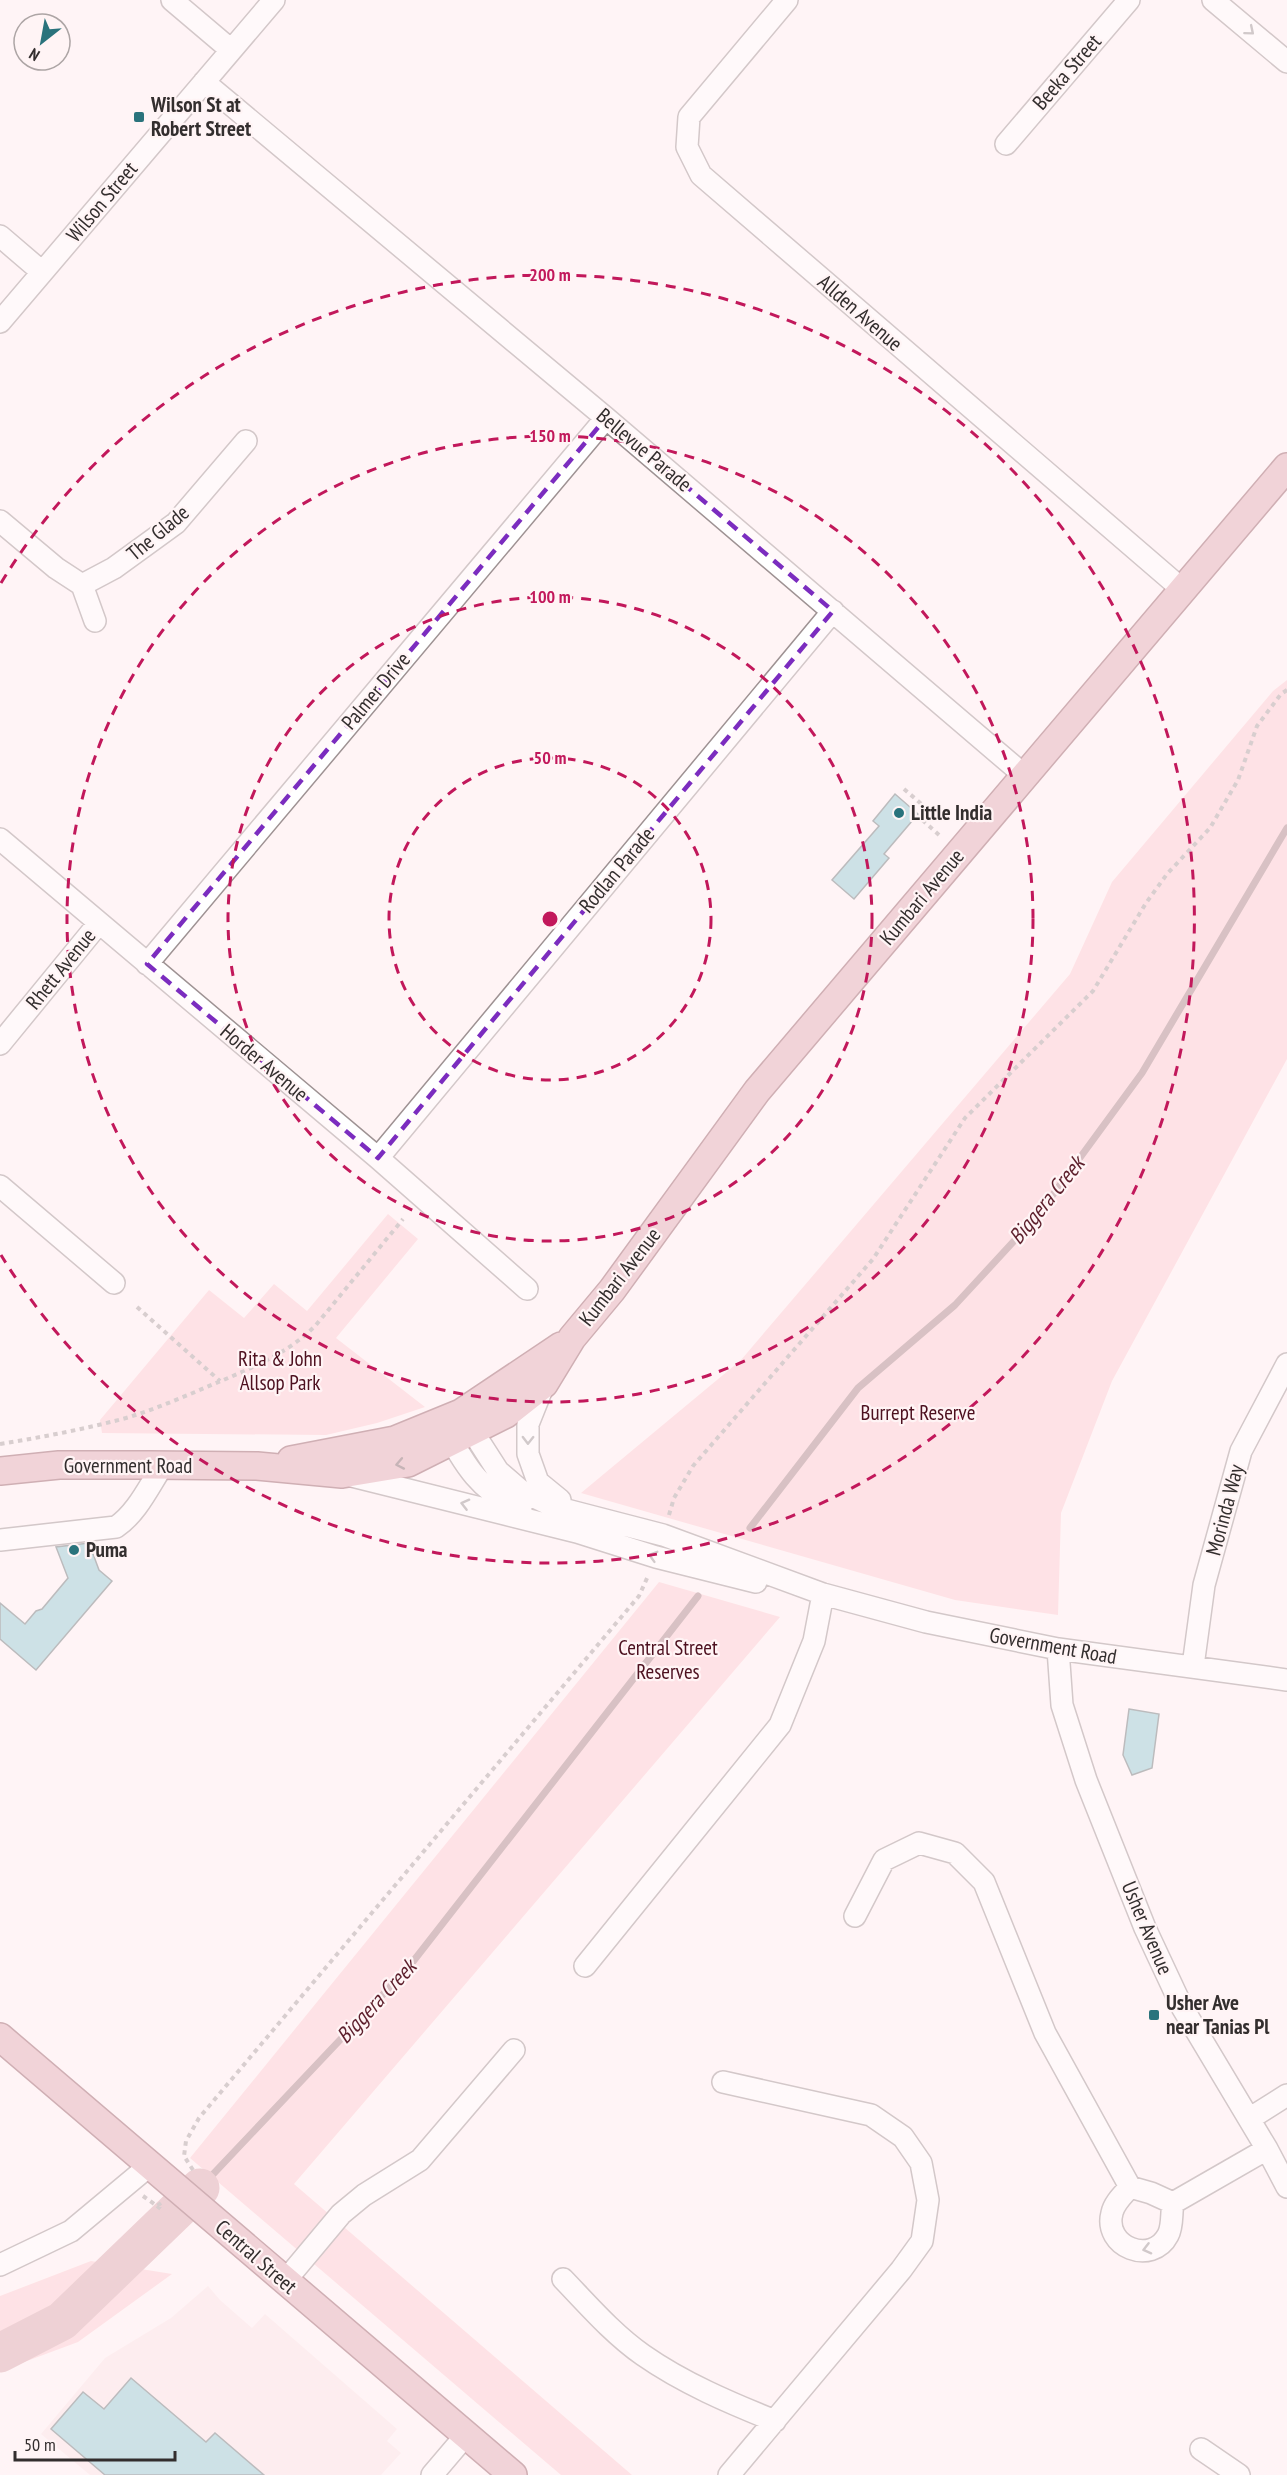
<svg xmlns="http://www.w3.org/2000/svg" width="1287" height="2475" font-family="'PT Sans Narrow',sans-serif">
	<style>
		.built { fill: #fbe5e7 }
		.green { fill: #fdcdd2 }
		.lines { fill: none; stroke-linecap: round; stroke-linejoin: round }
		.stream { stroke: #a88387; stroke-width: 7 }
		.river { stroke: #daa7ad; stroke-width: 39 }
		.building { fill: #91cbd3; stroke: #6b7779; stroke-width: 1.5 }
		.minor-casing { stroke: #9e9293; stroke-width: 24 }
		.major-casing { stroke: #965b64; stroke-width: 30 }
		.path { stroke: #a89fa0; stroke-width: 4; stroke-dasharray: 4.5 4.5; stroke-linecap: butt }
		.minor { stroke: #fff; stroke-width: 21 }
		.major { stroke: #e0abb3; stroke-width: 27 }
		.oneway { stroke: #999696 }
		.oneway2 { stroke: #81666a }
		.marked { fill: none; stroke: #7b2cbf; stroke-width: 4.5; stroke-dasharray: 12 8; stroke-linejoin: round }
		.ring { fill: none; stroke: #c2185b; stroke-width: 3; stroke-dasharray: 10 8 }
		.poi-dot { fill: #2a737c; stroke: #fff4f5; stroke-width: 2 }
		.labels { text-anchor: middle; stroke-width: 4.5; stroke-linejoin: round; paint-order: stroke }
		.street-label { font-size: 21px; fill: #332e2e; stroke: #fff4f5 }
		.poi-label { font-size: 21px; font-weight: bold; fill: #332e2e; stroke: #fff4f5; text-anchor: start }
		.park-label { font-size: 21px; fill: #4d101f; stroke: #fff4f5 }
		.water-label { font-size: 22px; font-style: italic; fill: #5d1f2c; stroke: #fff4f5 }
		.centre { fill: #c2185b; stroke: #fff4f5; stroke-width: 3 }
		.ring-label { font-size: 18px; text-anchor: middle; font-weight: bold; fill: #c2185b; stroke: #fff4f5; stroke-width: 4.5; stroke-linejoin: round; paint-order: stroke }
	</style>
	<rect width="100%" height="100%" fill="#fff4f5"/>
	<!-- built -->
	<path class="built" d="M208,2286l12,14 32,28 13,-14 132,115 -10,12 14,12 -20,22h-291l-49,-41 64,-76 66,-40z"/>
	<!-- green -->
	<path class="green" d="M1287,680v379l-175,322 -51,132 -3,102 -103,-15 -374,-107 160,-133 329,-386 42,-92 161,-191z
		M388,1214l30,25 -82,99 89,69 -48,16 -51,12 -224,-2 -2,-13 109,-130 35,28 30,-34 33,27z
		M659,1582l121,35 -486,567 338,291h-71l-371,-317z
		M91,2261l81,13 -94,68 -78,29v-75z"/>
	<g class="lines">
		<!-- stream -->
		<path class="stream" d="M750,1528l108,-140 97,-83 83,-90 104,-142 145,-245
			M200,2188l208,-220 290,-372"/>
		<!-- river -->
		<path class="river" d="M0,2353l62,-32 138,-133"/>
	</g>
	<!-- building -->
	<path class="building" d="M895,794l23,20 -34,40 5,4 -35,41 -22,-19 47,-54 -6,-5z
		M89,1543l10,27 13,11 -76,89 -36,-31v-36l25,21 11,-13 6,-2 26,-31 -12,-31z
		M1129,1709l30,5 -7,54 -20,7 -9,-20z
		M131,2378l75,64 9,-9 49,42h-159l-54,-46 32,-37 21,17z"/>
	<g class="lines">
		<defs>
			<path id="minor" d="M172,0l59,50
				M787,0l-98,117 -2,30 14,28 482,415
				M1213,0l74,62
				M204,82l402,336 419,358
				M1006,144l123,-144
				M0,236l42,36
				M0,322l274,-322
				M0,521l56,47 26,17 13,36
				M82,585l32,-17 62,-45 70,-82
				M0,839l378,319 149,131
				M147,964l459,-546
				M0,1044l99,-121
				M378,1158l455,-547
				M0,1186l114,97
				M544,1384l-16,40v30l10,28 22,18
				M464,1418l34,53 22,19 35,17 108,28 160,59 103,28 132,27 229,31
				M444,1427c22,40 35,63 77,83
				M348,1475l229,57 79,25 100,25
				M0,1540l116,-13c21,-14 33,-41 47,-62
				M1058,1649l4,56 24,75 59,148 37,79 85,142 20,38
				M1193,1666l11,-81 37,-134 46,-87
				M855,1916l29,-56 35,-17 36,10 29,29 61,151 85,154 21,6 22,10
				M585,1966l195,-241 34,-84 9,-47
				M723,2082l148,33 32,22 18,26 7,37 -6,41 -21,29 -172,205
				M1249,2119l38,-24
				M1130,2187c-7,8 -16,16 -18,26 -9,34 40,53 56,22 5,-9 3,-22 5,-32l94,-54
				M0,2265l71,-34 78,-65
				M563,2279c25,26 50,55 80,76 40,28 87,48 132,66
				M285,2281l56,-67 23,-19 56,-35 94,-110
				M1201,2449l38,26
				M432,2475l34,-40"/>
			<path id="major" d="M291,1460l104,-20 66,-27 100,-67
				M0,1471l59,-6h92l106,1 85,8 66,-11 98,-49 38,-30 28,-46 40,-48 145,-199 530,-624
				M0,2037l513,438"/>
		</defs>
		<!-- minor casing -->
		<use href="#minor" class="minor-casing"/>
		<!-- major casing -->
		<use href="#major" class="major-casing"/>
		<!-- path -->
		<path class="path" d="M904,789l22,19 -7,9 20,18
			M137,1307l83,74
			M0,1444c43,-7 85,-15 126,-26 33,-10 64,-24 95,-37 33,-14 69,-29 95,-56l87,-106
			M669,1515l5,-17 19,-32 180,-207 92,-141 128,-127 53,-88 21,-29 43,-46 28,-48 19,-54 24,-32 6,-4
			M193,2170l-9,-14 2,-15 13,-23 440,-522 9,-20
			M143,2196l14,10 4,-3
			M157,2206l5,4"/>
		<!-- minor -->
		<use href="#minor" class="minor"/>
		<!-- major -->
		<use href="#major" class="major"/>
	</g>
	<!-- one-way arrows -->
	<defs><path id="oneway-chevron" d="M-2-3.5L2.5 0L-2 3.5" fill="none" stroke-width="1.6" stroke-linecap="round" stroke-linejoin="round" transform="scale(1.5)"/></defs>
	<g class="oneway">
		<use href="#oneway-chevron" transform="translate(1250 31) rotate(40)"/>
		<use href="#oneway-chevron" transform="translate(528 1440) rotate(91)"/>
		<use href="#oneway-chevron" transform="translate(465 1504) rotate(-166)"/>
		<use href="#oneway-chevron" transform="translate(653 1556) rotate(-164)"/>
		<use href="#oneway-chevron" transform="translate(1147 2249) rotate(166)"/>
	</g>
	<use class="oneway2" href="#oneway-chevron" transform="translate(400 1464) rotate(169)"/>
	<!-- marked area -->
	<path d="M0 0H1287V2475H0ZM606,418l227,193 -455,547 -231,-194z" fill="#fff4f5" fill-opacity=".55" fill-rule="evenodd"/>
	<path class="marked" d="M606,418l227,193 -455,547 -231,-194z"/>
	<!-- distance rings -->
	<g class="ring">
		<circle cx="550" cy="919" r="161"/>
		<circle cx="550" cy="919" r="322"/>
		<circle cx="550" cy="919" r="483"/>
		<path d="M1 583A644 644 0 1 1 1 1255"/>
	</g>
	<!-- markers -->
	<g class="poi-dot">
		<rect x="133" y="111" width="12" height="12" rx="3"/>
		<circle cx="899" cy="813" r="6"/>
		<circle cx="74" cy="1550" r="6"/>
		<rect x="1148" y="2009" width="12" height="12" rx="3"/>
	</g>
	<g class="labels">
		<!-- street labels -->
		<g class="street-label">
			<text transform="translate(1067 72) rotate(-49)" y="7">Beeka Street</text>
			<text transform="translate(102 202) rotate(-50)" y="7">Wilson Street</text>
			<text transform="translate(860 313) rotate(41)" y="7">Allden Avenue</text>
			<text transform="translate(644 450) rotate(40)" y="7">Bellevue Parade</text>
			<text transform="translate(158 533) rotate(-40)" y="7">The Glade</text>
			<text transform="translate(376 691) rotate(-50)" y="7">Palmer Drive</text>
			<text transform="translate(617 870) rotate(-50)" y="7">Rodlan Parade</text>
			<text transform="translate(922 897) rotate(-50)" y="7">Kumbari Avenue</text>
			<text transform="translate(61 969) rotate(-51)" y="7">Rhett Avenue</text>
			<text transform="translate(264 1063) rotate(40)" y="7">Horder Avenue</text>
			<text transform="translate(620 1277) rotate(-52)" y="7">Kumbari Avenue</text>
			<text x="128" y="1473">Government Road</text>
			<text transform="translate(1225 1510) rotate(-75)" y="7">Morinda Way</text>
			<text transform="translate(1053 1646) rotate(10)" y="7">Government Road</text>
			<text transform="translate(1147 1928) rotate(67)" y="7">Usher Avenue</text>
			<text transform="translate(256 2257) rotate(41)" y="7">Central Street</text>
		</g>
		<!-- poi labels -->
		<g class="poi-label">
			<text x="151" y="112">Wilson St at<tspan x="151" dy="24">Robert Street</tspan></text>
			<text x="911" y="820">Little India</text>
			<text x="86" y="1557">Puma</text>
			<text x="1166" y="2010">Usher Ave<tspan x="1166" dy="24">near Tanias Pl</tspan></text>
		</g>
		<!-- park labels -->
		<g class="park-label">
			<text x="280" y="1366">Rita &amp; John<tspan x="280" dy="24">Allsop Park</tspan></text>
			<text x="918" y="1420">Burrept Reserve</text>
			<text x="668" y="1655">Central Street<tspan x="668" dy="24">Reserves</tspan></text>
		</g>
		<!-- water labels -->
		<g class="water-label">
			<text transform="translate(1046 1200) rotate(-51)" y="8">Biggera Creek</text>
			<text transform="translate(376 2001) rotate(-47)" y="8">Biggera Creek</text>
		</g>
	</g>
	<circle cx="550" cy="919" r="9" class="centre"/>
	<g class="ring-label">
		<text x="550" y="281">200 m</text>
		<text x="550" y="442">150 m</text>
		<text x="550" y="603">100 m</text>
		<text x="550" y="764">50 m</text>
	</g>
	<!-- north arrow -->
	<g transform="translate(42 42) rotate(211)"><circle r="28" fill="#fff4f5" stroke="#ada5a5" stroke-width="1.5"/>
	<path d="M0-4.5L10 22L0 15L-10 22Z" fill="#2a737c"/>
	<text y="-9" font-size="16" font-weight="bold" text-anchor="middle" fill="#332e2e">N</text>
	</g>
	<!-- scale -->
	<path d="M15 2451v9h160v-9" fill="none" stroke="#332e2e" stroke-width="3"/>
	<text x="24" y="2451" font-size="18" fill="#332e2e" stroke="#fff4f5" stroke-width="4.5" paint-order="stroke">50 m</text>
</svg>
